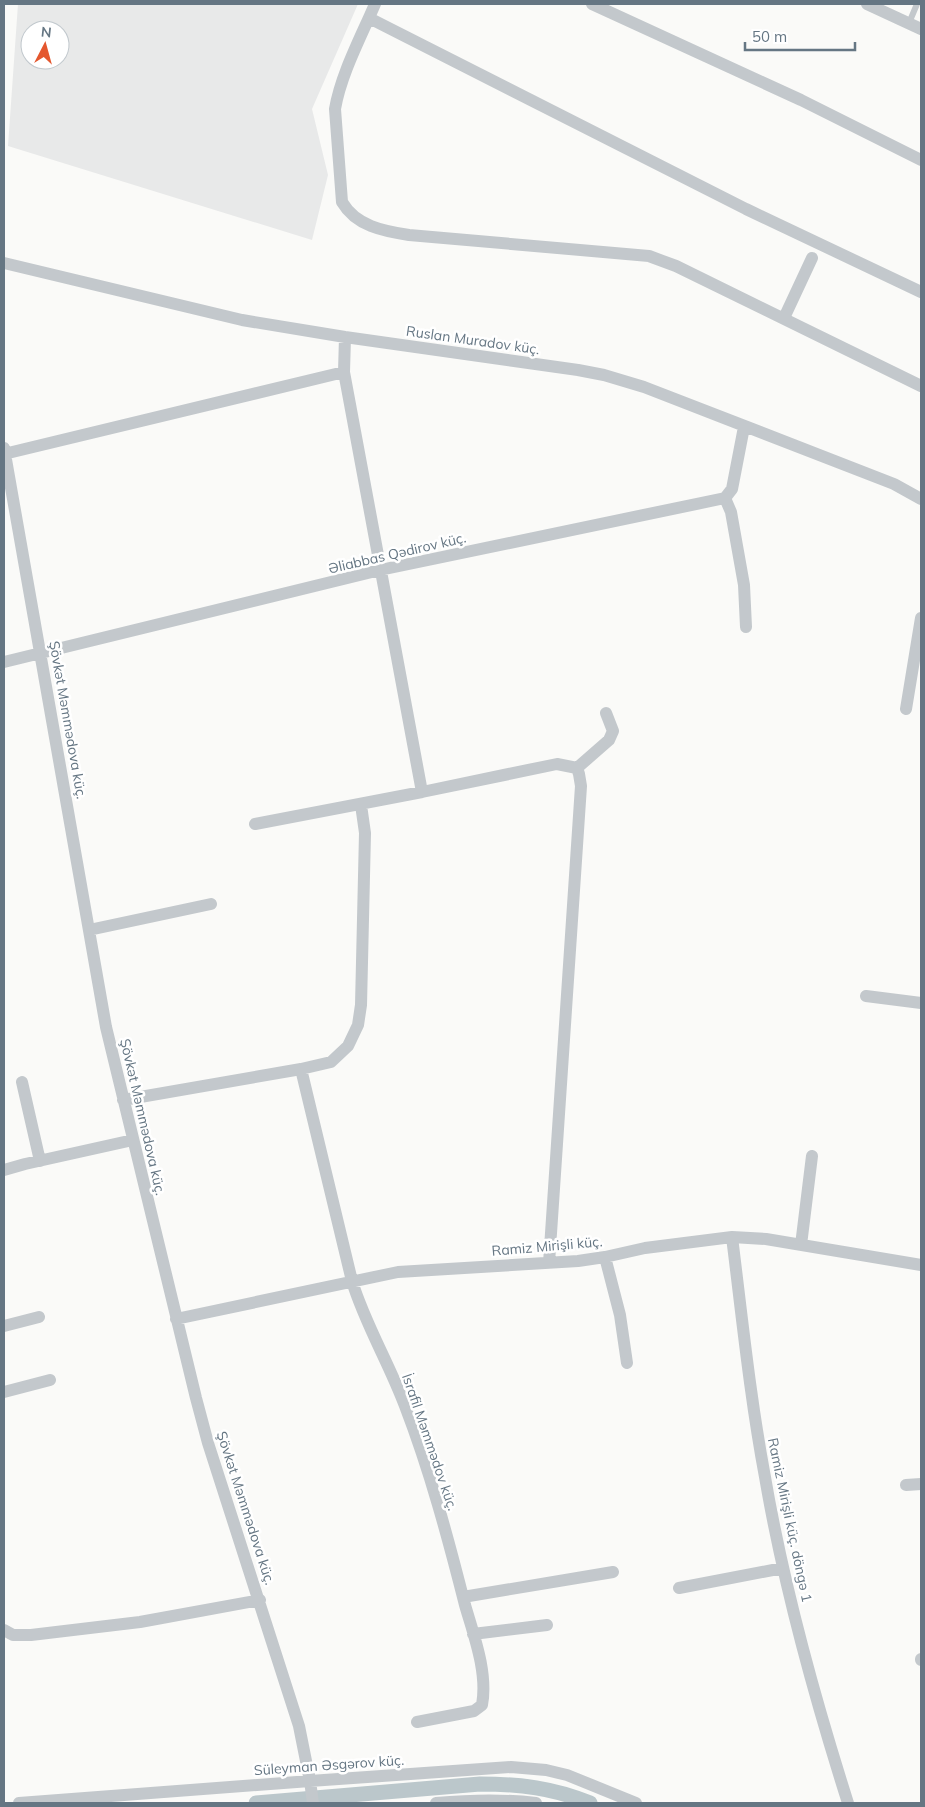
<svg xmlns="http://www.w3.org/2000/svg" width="925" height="1807" font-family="Mulish,sans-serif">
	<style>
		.built { fill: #e8e9e9; fill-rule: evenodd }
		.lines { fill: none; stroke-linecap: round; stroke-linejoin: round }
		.canal { stroke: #bbc7cb; stroke-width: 15 }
		.lane { stroke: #c3c8cc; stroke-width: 6 }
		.street { stroke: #c3c8cc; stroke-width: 12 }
		.labels { text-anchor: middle; stroke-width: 5; stroke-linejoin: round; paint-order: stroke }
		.street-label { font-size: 14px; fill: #657683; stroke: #fff }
	</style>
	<rect width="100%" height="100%" fill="#fafaf8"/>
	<!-- built -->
	<path class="built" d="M18,4h340l-46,105 16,66 -16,65 -304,-94zM30,30h30v30h-30z"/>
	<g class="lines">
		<!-- canal -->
		<path class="canal" d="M256,1803l224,-19c40,0 73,4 110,19"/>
		<!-- lane -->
		<path class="lane" d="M909,23l8,-19"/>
		<!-- street -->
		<path class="street" d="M375,4c-14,33 -34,70 -40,105l7,93c14,24 41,29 67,33l240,21 27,10 245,120
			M592,4l209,96 120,60
			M867,4l54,25
			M369,18l377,191 175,83
			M4,263l238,57 103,17 233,33 26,5 40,12 250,97 27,15
			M784,318l28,-60
			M345,337l-1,35 78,420 135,-28 20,4 2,6 2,12 -32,477
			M4,448l102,579 90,371 12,45 91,283 11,55 3,22
			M4,454l340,-82
			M725,498l6,14 13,73 2,42
			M4,662l376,-92 345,-72 7,-9 12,-62
			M906,709l15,-91
			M577,768l32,-28 4,-9 -7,-18
			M255,824l167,-32
			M89,930l122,-26
			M866,996l55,7
			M301,1069l51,212c13,43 37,82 53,125 25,65 43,132 60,199 9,31 23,68 17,100l-8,6 -57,11
			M22,1082l18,79
			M123,1100l178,-31 30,-7 17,-16 10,-21 3,-20 4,-172 -4,-28
			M4,1170l21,-6 108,-24
			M732,1237c10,80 18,160 33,240 19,111 49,219 83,326
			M801,1245l11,-89
			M605,1257l15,58 7,48
			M176,1319l222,-47 180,-11 27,-4 40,-9 87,-11 34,2 155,26
			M4,1326l35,-9
			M4,1392l46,-12
			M906,1485l15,-1
			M679,1588l104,-20
			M463,1597l150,-25
			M4,1630l9,5h18l109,-13 120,-22
			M473,1634l74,-9
			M921,1659v1
			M19,1803l291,-22 201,-14 35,3 21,5 69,28
			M436,1803c34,-3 66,-4 100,0"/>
	</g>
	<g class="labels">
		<!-- street labels -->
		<g class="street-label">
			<text transform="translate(473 340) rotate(8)" y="5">Ruslan Muradov küç.</text>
			<text transform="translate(397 553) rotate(-13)" y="5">Əliabbas Qədirov küç.</text>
			<text transform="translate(68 720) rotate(80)" y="5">Şövkət Məmmədova küç.</text>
			<text transform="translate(143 1117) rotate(77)" y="5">Şövkət Məmmədova küç.</text>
			<text transform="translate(547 1246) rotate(-5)" y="5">Ramiz Mirişli küç.</text>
			<text transform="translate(430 1442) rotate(71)" y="5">İsrafil Məmmədov küç.</text>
			<text transform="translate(246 1508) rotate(72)" y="5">Şövkət Məmmədova küç.</text>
			<text transform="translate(790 1520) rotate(78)" y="5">Ramiz Mirişli küç. döngə 1</text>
			<text transform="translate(329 1765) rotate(-4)" y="5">Süleyman Əsgərov küç.</text>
		</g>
	</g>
	<!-- border -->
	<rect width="925" height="1807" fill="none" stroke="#657683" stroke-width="10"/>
	<!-- north arrow -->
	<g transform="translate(45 45) rotate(6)"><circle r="24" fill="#ffffff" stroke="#c1c8cd"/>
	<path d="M0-4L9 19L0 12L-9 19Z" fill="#e4572e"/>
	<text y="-8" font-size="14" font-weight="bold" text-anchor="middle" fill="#657683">N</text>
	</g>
	<!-- scale -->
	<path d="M745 42v8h110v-8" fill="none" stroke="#657683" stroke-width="2.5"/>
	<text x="752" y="42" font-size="15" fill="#657683" stroke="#ffffff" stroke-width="4" paint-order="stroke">50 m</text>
</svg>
